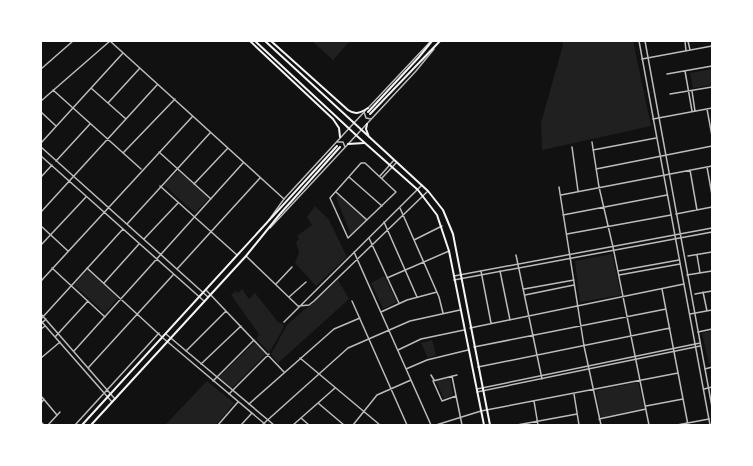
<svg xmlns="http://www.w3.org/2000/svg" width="753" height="466" font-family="'PT Serif',serif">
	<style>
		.green { fill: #202020 }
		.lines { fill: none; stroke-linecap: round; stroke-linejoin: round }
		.minor { stroke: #bcbcbc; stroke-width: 1.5 }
		.tertiary { stroke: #bcbcbc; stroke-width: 1.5 }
		.secondary { stroke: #f5f5f5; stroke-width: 2 }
	</style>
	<rect width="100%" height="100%" fill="#111"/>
	<!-- green -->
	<path class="green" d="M312,41h38l-17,19z
		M562,41h71l18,85 -109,24 -1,-27 22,-78z
		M712,69v16l-19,3 -3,-15z
		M178,171l31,27 -14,15 -31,-28z
		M339,194l27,26 -15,15 -15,-38z
		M315,206l14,14 18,37 -31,29 -21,-23 4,-10 -3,-11 3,-3 -2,-3 15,-11 -5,-8z
		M612,254l9,41 -41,7 -5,-41z
		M88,270l30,28 -13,15 -31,-28z
		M384,276l13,26 -14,7 -12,-26z
		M338,280l11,19 -71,64 -7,-9 16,-29z
		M242,289l7,10 6,-6 23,29 5,2 1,3 -15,26 -12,-14 2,-5 -28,-39 5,-4 2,2z
		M712,331v33h-3l-7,-31z
		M432,340l4,15 -8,3 -7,-15z
		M255,342l11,12 -34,34 -13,-11z
		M450,378l3,17 -9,4 -8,-18z
		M207,381l27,22 -18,22h-51z
		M638,382l6,26 -43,10 -5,-27z"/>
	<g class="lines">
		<!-- minor -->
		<path class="minor" d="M110,41l174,158
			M685,41l1,10
			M688,41l2,9
			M642,59l70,-13
			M41,69l32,-28
			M685,71l7,40
			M667,74l45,-8
			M91,88l35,31
			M53,90l88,79
			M692,91l3,20
			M670,94l42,-7
			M41,101l69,-60
			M108,103l32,-35
			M707,109l5,27
			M41,112l15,14
			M653,119l59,-11
			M592,142l7,45 14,60 36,178
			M41,143l82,-90
			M41,147l167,150
			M572,147l6,44
			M593,150l63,-12
			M159,152l52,47
			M123,153l52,-54
			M41,156l163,145
			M56,161l34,-37
			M361,163h4l31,29 -48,46 -18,-40z
			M707,167l5,28
			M596,169l116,-23
			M690,170l7,40
			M380,176l14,-16
			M41,177l11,-12
			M349,177l33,29
			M382,178l14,-15
			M194,184l33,-35
			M160,186l77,69
			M559,187l25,159 17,79
			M336,192l31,28
			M561,195l151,-29
			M400,208l39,89 4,16
			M41,212l116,-127
			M676,214l36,-7
			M563,215l104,-20
			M384,222l33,75
			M127,224l83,-91
			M41,226l27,25
			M567,234l104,-19
			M369,238l30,65
			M144,239l34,-36
			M414,240l28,-14
			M41,245l45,-48
			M354,252l77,173
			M516,255l26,124
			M697,255l3,18
			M246,256l52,50
			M688,256l24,-4
			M52,268l53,49
			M87,268l75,69
			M177,269l83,-91
			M481,271l10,52
			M500,271l10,49
			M618,271l61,-11
			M619,275l61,-11
			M687,275l25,-4
			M387,278l62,-27
			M41,281l151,-164
			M104,283l35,-39
			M276,284l16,-17
			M524,289l50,-9
			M662,289l26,136
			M206,290l78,82
			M703,292l4,19
			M695,294l17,-3
			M525,295l49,-10
			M289,297l17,-15
			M352,301l55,124
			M299,306l10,-1 5,-4 114,-110
			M381,312l26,-12 30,-8
			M41,314l74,85
			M690,314l22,-4
			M41,319l82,-90
			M41,321l71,81
			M284,322l138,-137
			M41,324l5,-5
			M470,328l214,-44
			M41,329l4,-3
			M698,332l14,-3
			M55,337l33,-36
			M474,347l192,-38
			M398,350l23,-11 43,-9
			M74,351l169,-188
			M186,351l40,-40
			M41,358l19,-16
			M300,358l80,67
			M201,364l40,-38
			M478,367l192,-39
			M88,368l85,-93
			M406,369l21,-9 41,-10
			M705,369l7,-2
			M431,375l3,5
			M452,376l10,49
			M213,381l41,-41
			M704,389l8,-2
			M229,394l40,-40
			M574,394l5,31
			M41,396l16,19
			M456,396l-14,5 -9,-20 24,-6
			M534,401l4,24
			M41,403l3,-4
			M318,403l26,22
			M249,404l85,-75 26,-11
			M646,406l37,-7
			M301,418l8,7
			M599,419l47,-10
			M41,422l3,3
			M48,425l12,-13
			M75,425l84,-92
			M218,425l20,-23
			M241,425l11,-12
			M262,425l86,-77 62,-27 50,-11
			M293,425l42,-37
			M353,425l24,-30 34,-15
			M436,425l45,-14 197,-38
			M517,425l60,-11
			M677,425l32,-6"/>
		<!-- tertiary -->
		<path class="tertiary" d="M639,41l71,384
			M645,41l67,366
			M368,108l62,-66
			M364,112l2,6 5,1
			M337,142h6l2,5
			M269,220l15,-21 81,-88
			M270,228l146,-157 18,-22
			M454,276l258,-48
			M454,280l258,-48
			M166,334l108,91
			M163,338l103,87
			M477,389l223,-46
			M477,392l223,-46"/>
		<!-- secondary -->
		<path class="secondary" d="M250,41l83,78 6,9 1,9
			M255,41l102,95 61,54 19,25 12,36 35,174
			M265,41l163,150 15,19 10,24 37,191
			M271,41l77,69c7,5 13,3 20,-2
			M368,112l51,-55 13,-16
			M370,114l70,-73
			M367,124l-1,5 3,8
			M348,144l16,-1
			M82,425l255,-279
			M91,425l155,-169 34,-42 60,-67"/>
	</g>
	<!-- border -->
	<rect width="753" height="466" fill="none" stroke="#ffffff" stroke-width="84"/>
</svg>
